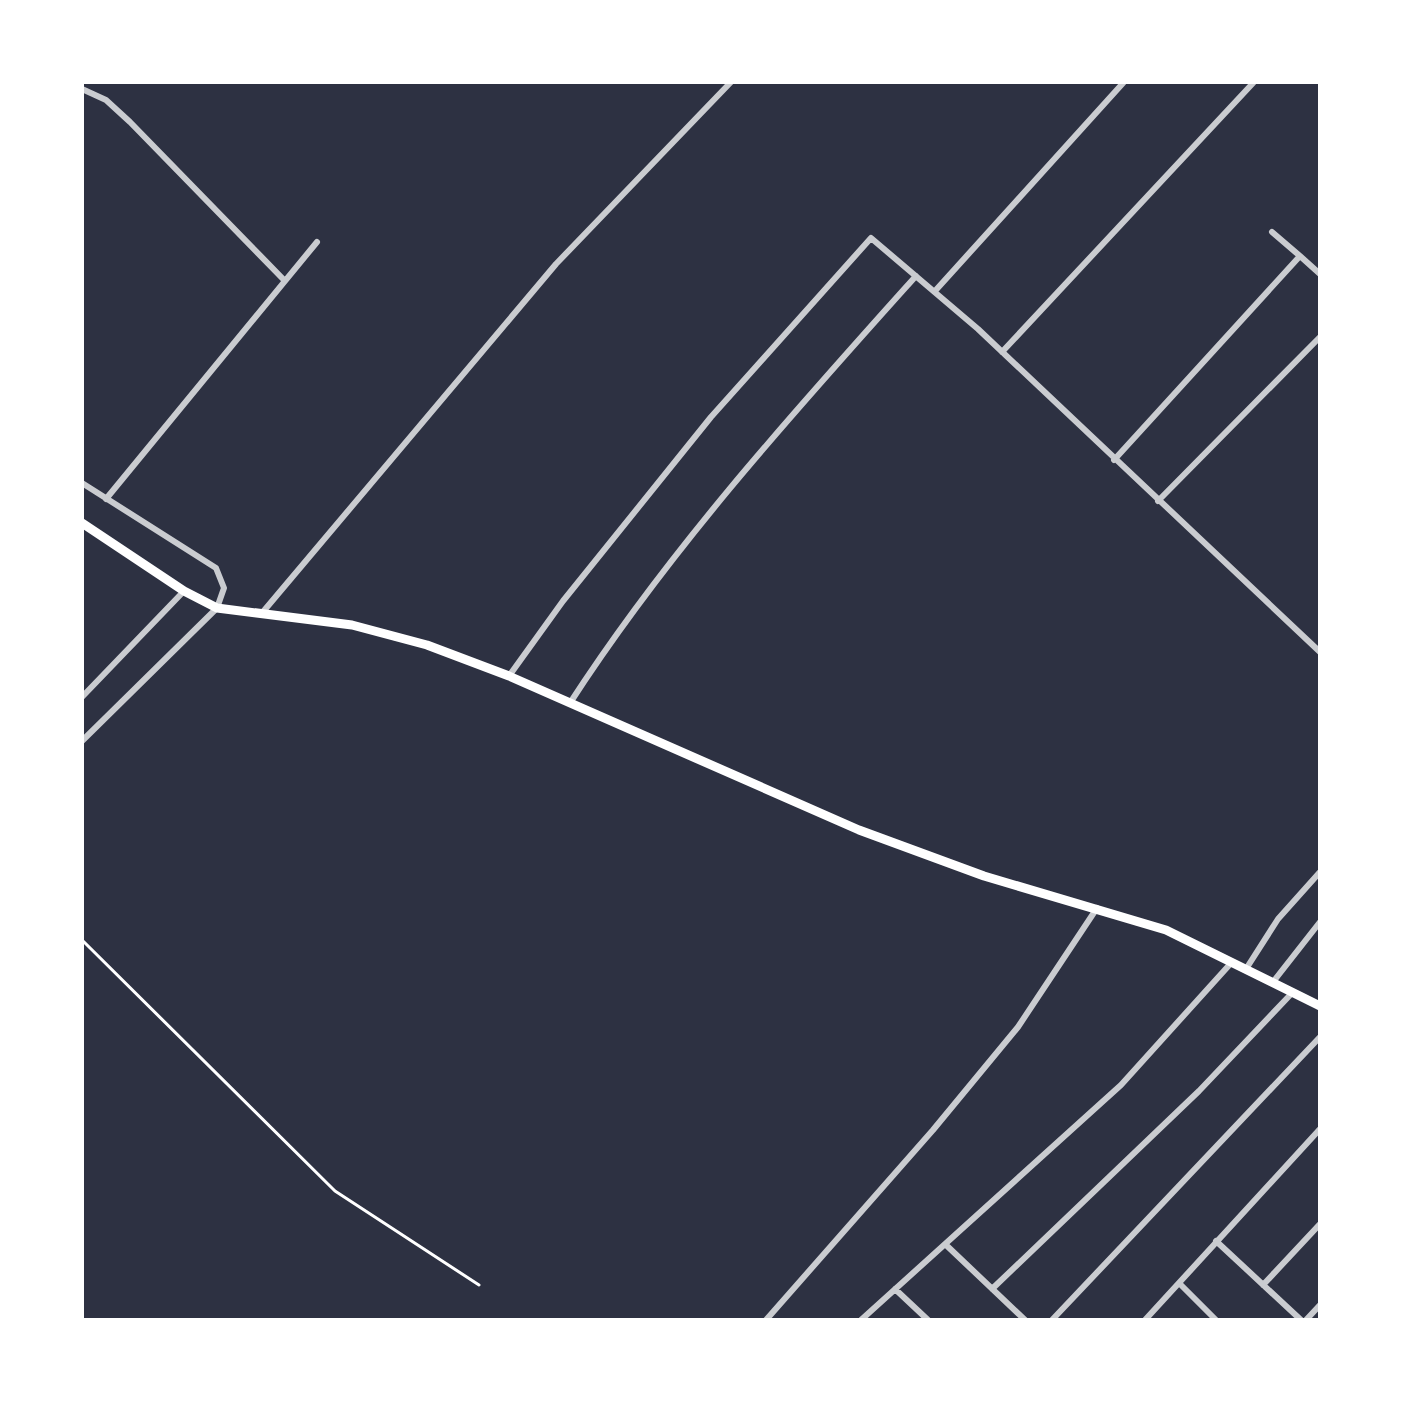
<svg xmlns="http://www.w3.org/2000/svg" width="1402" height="1402" font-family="Mulish,sans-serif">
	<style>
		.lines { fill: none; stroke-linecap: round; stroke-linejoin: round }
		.path { stroke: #fff; stroke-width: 3 }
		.minor { stroke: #caccd0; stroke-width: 6 }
		.secondary { stroke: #fff; stroke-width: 9 }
	</style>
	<rect width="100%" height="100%" fill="#2d3142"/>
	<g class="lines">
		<!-- path -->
		<path class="path" d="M82,940l253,251 144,94"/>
		<!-- minor -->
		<path class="minor" d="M82,89l24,11 24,22 155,159
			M1300,256l20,18
			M935,291l189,-209
			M1002,352l252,-270
			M1114,460l186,-204 -28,-24
			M82,483l134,85 8,20 -7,20 -135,133
			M106,499l211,-257
			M1158,501l162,-164
			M262,613l294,-349 175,-182
			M509,676l54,-75 148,-184 160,-179 107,91 342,323
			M82,697l102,-106
			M570,703c99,-153 224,-291 346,-427
			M1246,969l32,-50 42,-47
			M1273,982l47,-60
			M1216,1241l85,79
			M945,1244l80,76
			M1179,1283l37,37
			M1263,1285l57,-61
			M895,1289l33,31
			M992,1289l207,-198 94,-99
			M766,1320l167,-190 85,-103 79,-119
			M861,1320l260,-235 111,-123
			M1052,1320l268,-283
			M1145,1320l175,-191
			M1306,1320l14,-15"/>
		<!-- secondary -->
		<path class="secondary" d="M82,523l102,68 33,17 135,17 75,20 82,31 350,154 125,46 182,54 154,76"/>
	</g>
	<!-- border -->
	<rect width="1402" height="1402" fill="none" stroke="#ffffff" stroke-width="168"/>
</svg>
